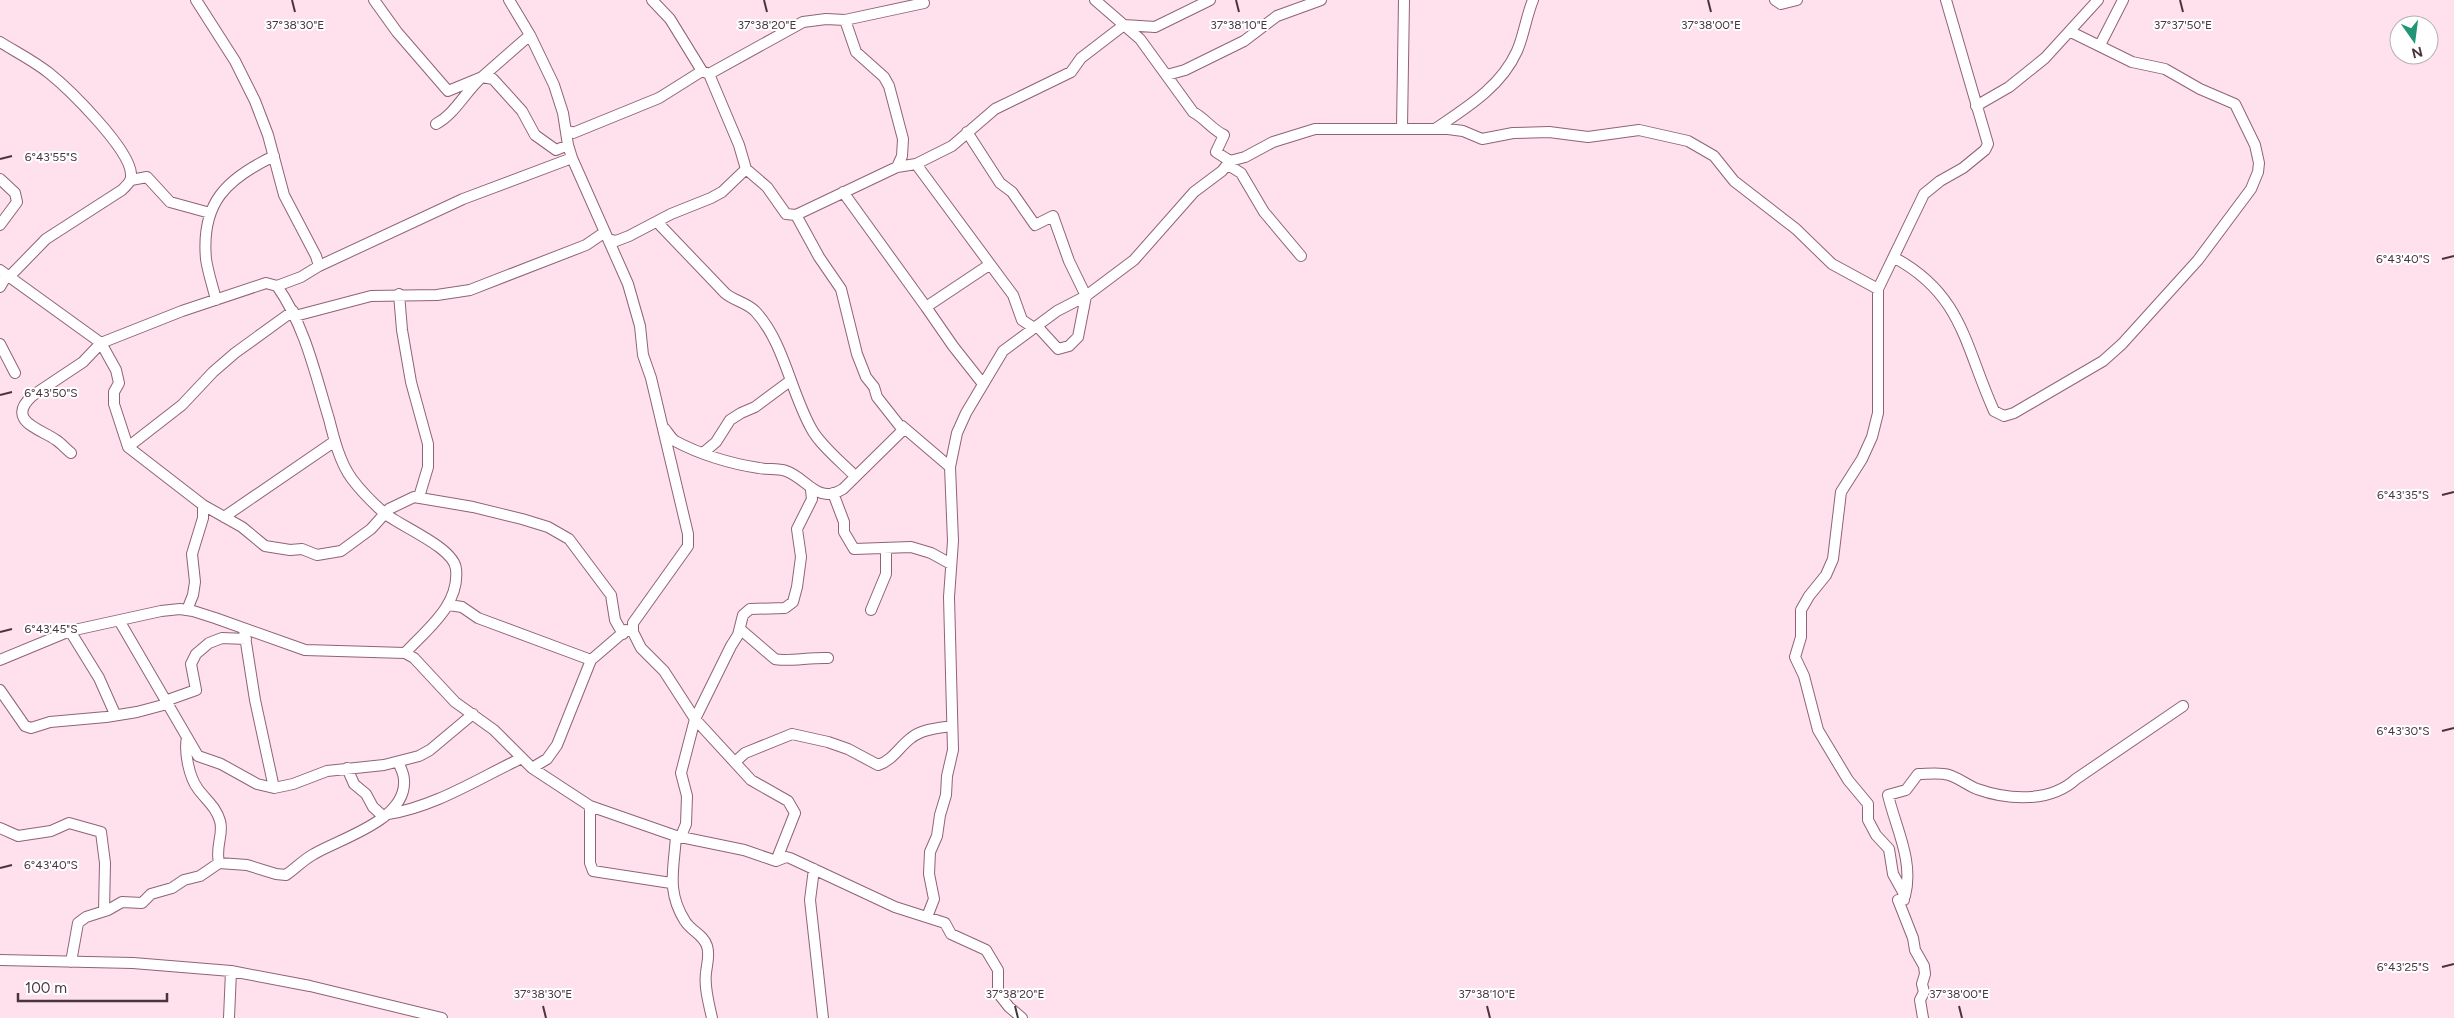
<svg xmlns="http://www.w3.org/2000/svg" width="2454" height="1018" font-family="Figtree,sans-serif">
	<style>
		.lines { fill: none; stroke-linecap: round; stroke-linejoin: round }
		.minor-casing { stroke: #8f6377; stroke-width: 12 }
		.minor { stroke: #fff; stroke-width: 10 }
		.ticks { fill: none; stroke: #49353e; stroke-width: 2 }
		.ticks-label { font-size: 12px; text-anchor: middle; fill: #49353e; stroke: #fff; stroke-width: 4; stroke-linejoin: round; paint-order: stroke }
	</style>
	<rect width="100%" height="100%" fill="#ffe0ed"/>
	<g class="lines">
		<defs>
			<path id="minor" d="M196,0l39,61 20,40 13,34 16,60 32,61 3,10
				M374,0l23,32 51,59 34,-14 48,-42
				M652,0l18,19 32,52 7,3 30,71 7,24 21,18 19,27 10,1 23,42 22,32 16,65 9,23 8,10 3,10 26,33 -60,59c-26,16 -36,-11 -57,-18 -9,-3 -18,-1 -27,-3 -28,-4 -60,-14 -84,-27 -4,-3 -7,-8 -10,-12
				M1095,0l45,39 53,73c13,7 18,17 31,23l-8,17 14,9 15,-4 28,-15 42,-13h133l15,2 19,8 31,-6 36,-1 39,5 51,-7 49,11 26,15 20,25 62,48 36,35 46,25
				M1775,0l6,4 16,-4
				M845,20l11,32 28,25 5,9 14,53 -1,17 -5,11
				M0,42c16,10 34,19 49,31 20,16 81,76 82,101 1,7 -4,11 -9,16l-76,49 -37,38
				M2100,45l23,-45
				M709,74l94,-52 23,-3 19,1 79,-17
				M1167,75l18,-5 59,-29 33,-25 44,-16
				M1976,106l33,-19 36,-29 53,-58
				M436,124c19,-10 29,-32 46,-47l11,2 29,32 13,24 21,15 12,-5
				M1402,127l2,-127
				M1435,129c31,-21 66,-42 82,-78 7,-16 9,-34 16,-51
				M566,130l7,3 86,-35 43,-27
				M967,132l33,51 12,9 23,33 18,-9 16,45 17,35 -8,41 -9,9 -11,3 -21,-23
				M916,164l88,119 9,12 9,25 12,8
				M1228,165l13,8 23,39 37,44
				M0,179l15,14 2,9 -17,23
				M131,180l16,-3 23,25 40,11
				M843,192l83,115 63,-42
				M796,215l101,-48 19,-3 36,-18 43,-37 76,-37 10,-14 43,-33 31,2 55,-27
				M658,223l67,70c9,8 21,9 30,18 29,31 35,79 56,117 8,16 31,35 44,48
				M608,239l8,2 13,-5 42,-22 40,-16 11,-6 24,-23
				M1895,258c68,37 70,89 99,153l10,5 10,-3 89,-52 19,-17 76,-84 53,-71 7,-17 1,-9 -4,-18 -20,-41 -35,-15 -35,-20 -33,-7 -61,-30
				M0,270l101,73 81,-32 84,-28 11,3c28,40 38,87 52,133 5,20 11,44 23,60 9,12 20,23 31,33 16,14 71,35 73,57 4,36 -29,60 -51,84
				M277,286l24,-9 18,-11 144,-67 109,-41
				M0,287l7,-12
				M399,294l3,36 9,52 17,62v23l-9,30
				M216,300c-3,-13 -8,-27 -10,-41 -5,-56 20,-80 68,-103
				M926,307l27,39 30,38
				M295,316l76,-20 66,-1 33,-5 116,-45 19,-13
				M0,344l15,29
				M902,426l48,41
				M128,447l54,-42 31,-33 22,-19 58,-42
				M71,453c-5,-4 -10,-10 -15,-13 -15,-11 -51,-19 -24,-44l51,-34 18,-19 15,27 3,13 -5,9v12l14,43 75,58 39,22 23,19 25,4 12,-1 15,6 24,-4 30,-22 18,-20 25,-12 59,10 49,12 26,8 21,12 42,56 4,25 8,14
				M703,453l13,-11 14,-22 11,-7 14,-6 35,-26
				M833,493l11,29v10l10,17 57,-2 20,6 20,11
				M224,517l111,-76
				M449,605l13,2 16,11 113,42 35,-30 7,2v-9l55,-77v-12l-37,-156 -8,-23 -3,-29 -12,-42 -56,-126 -4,-13 -5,-32 -9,-28 -24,-50 -21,-35
				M187,610l6,-15 2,-13 -3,-28 11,-36v-13
				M871,610l15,-36v-24
				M120,622l78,134 23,8 36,20 17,4 19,-4 34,-13 57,-6 35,-9 11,-6 43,-36
				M740,629l35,30c9,3 38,-2 53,-1
				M244,630l11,70 19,88
				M70,631l29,47 16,36
				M633,632l8,16 23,23 31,48 56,61 37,21 7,12 -19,48
				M0,660l70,-29 91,-20 19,-2 13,2 22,7 90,32 100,3 9,5 41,44 39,28 38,38 58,38 86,30 68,14 32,11 10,-4 4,1 105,49 50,16 6,11 35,16 12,20v23l11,14 13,11
				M0,690l25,36 6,2 19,-6 56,-5 31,-5 30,-8
				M165,701l31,-11 -5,-26 5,-10 13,-11 13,-5 24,1
				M187,737c-3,15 2,40 11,52 9,12 18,18 22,32 4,13 -5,25 -1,42
				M735,762l10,-9 47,-19 36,8 20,7 30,16c15,-5 21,-18 33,-27 11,-9 28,-10 41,-12
				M347,768l7,16 12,10 7,13 11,10
				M532,768l15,-9 10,-14 34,-85
				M590,806v57l3,8 78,12
				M388,814c47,-7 91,-36 134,-56
				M0,828l18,8 33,-5 18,-8 32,9 4,31 -1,48
				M676,836c-2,33 -10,55 9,85 6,10 18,13 22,25 3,9 0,17 -1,27 -2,14 3,31 6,45
				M681,836l5,-12 1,-28 -6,-23 14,-54 36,-73 7,-11 5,-20 7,-6 35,-1 8,-6 4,-15 4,-30 -4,-28 15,-30 -1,-9
				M814,869l-4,31 13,118
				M1905,896c9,-35 -9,-67 -17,-101l18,-5 12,-16c9,0 22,-2 31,1 10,3 18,10 28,14 31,11 73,14 99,-10l107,-73
				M927,917l7,-18 -5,-25 1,-22 7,-16 3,-21 6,-20 1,-19 6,-26 -4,-153 4,-56 -3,-74 7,-34 9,-20 37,-62 54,-40 29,-15 48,-36 60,-68 28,-21 8,-10
				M0,960l133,3 98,8 79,15 132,32
				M71,962l7,-39 8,-6 22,-7 14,-8 20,1 9,-9 21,-6 12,-8 16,-4 19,-13 28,2 29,9 10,1c10,-7 17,-15 28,-21 27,-16 93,-34 90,-74 0,-6 -3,-12 -6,-18
				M229,1018l2,-47
				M1923,1018l-3,-18 4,-8 -2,-8 3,-10 -1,-8 -9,-16 -2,-12 -15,-38h6l-1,-8 -10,-18 -4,-25 -13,-14 -8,-15v-16l-20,-24 -30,-50 -14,-54 -9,-19 6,-20v-27l8,-14 17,-21 7,-16 8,-67 21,-33 10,-22 6,-24v-124l46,-95 16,-13 23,-13 22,-18 3,-6 -42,-144"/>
		</defs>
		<!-- minor casing -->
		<use href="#minor" class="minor-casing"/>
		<!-- minor -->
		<use href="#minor" class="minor"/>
	</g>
	<!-- ticks -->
	<path class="ticks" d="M292,0l3,12M764,0l3,12M1236,0l3,12M1708,0l3,12M2180,0l3,12M0,159l12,-3M2442,259l12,-3M0,395l12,-3M2442,495l12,-3M0,632l12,-3M2442,731l12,-3M0,868l12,-3M2442,967l12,-3M543,1006l3,12M1015,1006l3,12M1487,1006l3,12M1959,1006l3,12"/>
	<g class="ticks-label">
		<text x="1711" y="29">37°38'00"E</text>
		<text x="295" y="29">37°38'30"E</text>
		<text x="767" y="29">37°38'20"E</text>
		<text x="1239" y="29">37°38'10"E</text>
		<text x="2183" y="29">37°37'50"E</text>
		<text x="51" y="161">6°43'55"S</text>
		<text x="2403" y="263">6°43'40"S</text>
		<text x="51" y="397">6°43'50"S</text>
		<text x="2403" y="499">6°43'35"S</text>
		<text x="51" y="633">6°43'45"S</text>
		<text x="2403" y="735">6°43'30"S</text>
		<text x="51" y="869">6°43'40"S</text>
		<text x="2403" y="971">6°43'25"S</text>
		<text x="543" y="998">37°38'30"E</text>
		<text x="1015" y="998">37°38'20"E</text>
		<text x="1487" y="998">37°38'10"E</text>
		<text x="1959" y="998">37°38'00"E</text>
	</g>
	<!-- north arrow -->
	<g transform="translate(2414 40) rotate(166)"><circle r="24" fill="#ffffff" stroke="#b6aeb2"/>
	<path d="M0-4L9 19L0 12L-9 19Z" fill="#239577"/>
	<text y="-8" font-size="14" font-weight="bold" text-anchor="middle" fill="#49353e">N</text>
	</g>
	<!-- scale -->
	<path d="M18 993v8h149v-8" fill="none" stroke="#49353e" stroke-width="2.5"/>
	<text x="25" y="993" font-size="15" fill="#49353e" stroke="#ffffff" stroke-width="4" paint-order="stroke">100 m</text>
</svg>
